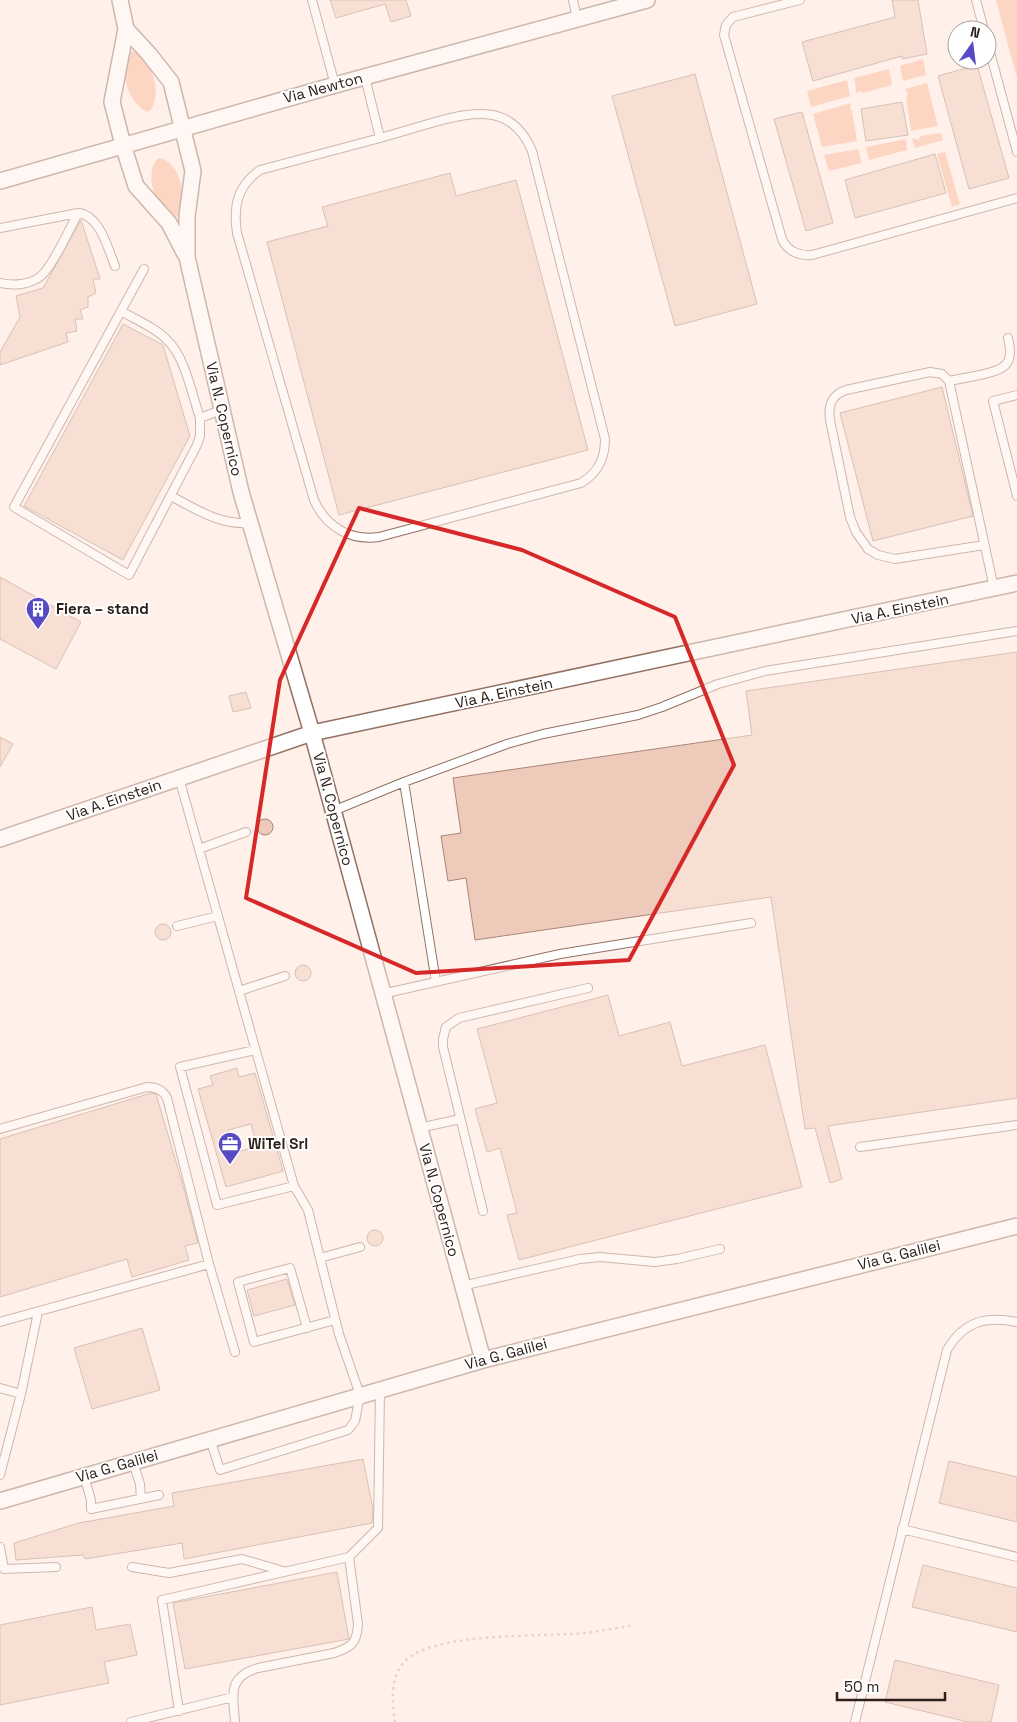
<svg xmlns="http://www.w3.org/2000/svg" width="1017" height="1722" font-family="'Space Grotesk',sans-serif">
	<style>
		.green { fill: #f8b596 }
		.building { fill: #eecaba; stroke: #a88778; fill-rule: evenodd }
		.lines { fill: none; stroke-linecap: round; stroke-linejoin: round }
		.service-casing { stroke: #917162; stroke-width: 10 }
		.minor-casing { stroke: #917162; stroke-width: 18 }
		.path { stroke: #bfb1aa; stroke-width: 2.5; stroke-dasharray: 2.5 4; stroke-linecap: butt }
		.service { stroke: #fff; stroke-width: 8 }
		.minor { stroke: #fff; stroke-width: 15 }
		.marked { fill: none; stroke: #d62828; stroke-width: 4; stroke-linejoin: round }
		.labels { text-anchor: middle; stroke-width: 4; stroke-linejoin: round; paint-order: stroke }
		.street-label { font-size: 15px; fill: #2d201a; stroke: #fff }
		.poi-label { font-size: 15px; font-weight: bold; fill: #2d201a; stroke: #fff; text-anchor: start }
	</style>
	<rect width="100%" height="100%" fill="#fff0e9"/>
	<!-- green -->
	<path class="green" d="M996,0h21v74l-1,1z
		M132,51l5,1c13,14 21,27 18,46 -1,6 -2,11 -7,14 -19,-6 -33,-48 -16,-61z
		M923,59l3,16 -23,6 -3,-15z
		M889,69l3,16 -29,8 -3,-2 -3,3 -3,-16z
		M847,80l3,16 -39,11 -4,-16z
		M927,83l11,43 -27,5 -5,-34 2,-3 -3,-5z
		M851,103l-1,6 2,2 5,30 -35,6 -9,-33z
		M941,133l2,7 -28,8 -3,-10 6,2 3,-4z
		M906,139l1,11 -38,10 -3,-13z
		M859,149l2,14 -32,8 -5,-16z
		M945,152l15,52 -8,3 -15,-53z
		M159,158c21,2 33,49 16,60h-2c-5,-5 -10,-9 -14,-15 -8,-11 -12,-37 0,-45z"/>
	<!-- building -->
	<path class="building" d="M330,0h76l5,16 -20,6 -6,-18 -49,14z
		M892,0h26l9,54 -25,5v-3l-89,25 -11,-39 93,-25z
		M977,65l32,113 -40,11 -31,-113z
		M695,74l62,230 -82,22 -63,-230z
		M902,102l6,33 -42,6 -5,-32z
		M802,112l31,111 -27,8 -32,-112z
		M935,154l11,39 -91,25 -10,-38z
		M450,173l6,23 60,-16 72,270 -249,65 -72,-273 61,-16 -6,-19z
		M81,220l19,59h-7l3,14 -8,4v10l-8,3 3,9h-8l2,12 -11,2 2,9 -68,23v-13l20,-35 -4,-21 27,-8z
		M123,324l40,21 27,91 -67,124 -99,-54z
		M942,387l31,129 -100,25 -33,-128z
		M0,577l81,45 -25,47 -56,-30z
		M1017,652v446l-189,28 14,53 -12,4 -15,-55 -10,1 -34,-232 -296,43 -9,-62 -18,3 -7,-45 20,-3 -8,-55 299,-43 -6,-44z
		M246,692l5,16 -18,4 -4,-16z
		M0,737l13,7 -13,23z
		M257 827a8 8 0 1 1 16 0a8 8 0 1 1-16 0Z
		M155 932a8 8 0 1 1 16 0a8 8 0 1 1-16 0Z
		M295 973a8 8 0 1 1 16 0a8 8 0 1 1-16 0Z
		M608,995l11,41 51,-14 12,44 83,-21 37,142 -283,73 -12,-45 10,-2 -17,-65 -13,4 -12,-43 22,-6 -20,-74z
		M237,1068l2,9 16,-4 28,98 -57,16 -28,-98 15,-4 -3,-9zM251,1124l6,22 -23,7 -6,-23z
		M151,1093l5,1 26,88 16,61 -13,3 4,14 -57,17 -5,-18 -127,38v-158z
		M367 1238a8 8 0 1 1 16 0a8 8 0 1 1-16 0Z
		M287,1279l8,26 -41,11 -7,-26z
		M142,1328l18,62 -68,19 -18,-61z
		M363,1459l10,50 -1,14 -188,36 -2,-16 -97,16 -2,-4 -67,5 -2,-17 65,-20 95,-17 -2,-13z
		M949,1461l68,16v45l-78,-19z
		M923,1565l94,23v44l-105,-25z
		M337,1572l12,67 -164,30 -12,-66z
		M92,1607l4,23 34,-6 7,31 -33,7 5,21 -109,22v-80z
		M895,1660l104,25 -8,37h-23l-83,-20z"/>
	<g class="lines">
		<defs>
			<path id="service" d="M312,0l23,85
				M573,0l4,19
				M800,0l-67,17 -7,8 -2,10 58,204c5,12 17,17 30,16l205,-57
				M976,0l8,30
				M987,41l30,111
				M365,77l15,61 -120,32c-23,16 -27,37 -23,63l77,267c12,27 36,41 65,37l202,-54c17,-10 24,-24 24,-44l-73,-288c-20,-47 -56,-40 -97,-29 -18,5 -37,11 -55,16
				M0,228l78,-15c22,2 30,36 37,53
				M144,269l-130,238 115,68 68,-130 3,-9v-18
				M0,283c13,3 30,2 41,-7 12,-10 29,-48 37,-63
				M121,311c15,9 34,16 46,29 18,16 25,55 33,78l21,-8
				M949,381c10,-2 21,-4 31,-6 24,-5 35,-10 28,-37
				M1017,395l-24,6 24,95
				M171,496c26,14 49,29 79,27
				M984,545l-89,14 -17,-4 -10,-6 -12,-17 -6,-15 -20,-97c-2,-14 1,-25 16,-30l84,-18 12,2 7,7 45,207
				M179,778l115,408 14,24 31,124 21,61 -5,26 -7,9 -128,40 -10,-31
				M404,782l32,200
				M333,811l71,-29 103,-38 36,-10 95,-19 24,-8 56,-23 47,-13 252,-40
				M199,849l47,-17
				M177,926l41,-10
				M239,991l46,-15
				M382,994l178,-40 191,-31
				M255,1050l-75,17 37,138 77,-19
				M419,1128l41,-9
				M0,1129l147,-42c9,0 16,3 20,11l42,166 26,88
				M860,1147l157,-22
				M483,1211l-40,-164v-8l3,-12 13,-9 129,-30
				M320,1258l40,-11
				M462,1286l118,-27 20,-2 55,5 22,-3 43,-10
				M0,1322l209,-58
				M307,1328l-17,-60 -52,14 16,60 81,-22
				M0,1388l21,6
				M133,1462l7,22 1,15
				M0,1475l21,-81 17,-82
				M84,1476l7,24v9l68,-14
				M902,1529l115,28
				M0,1547l4,22 52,-2
				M132,1567l37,6 73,-14 41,12
				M179,1711l-17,-111 187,-43
				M131,1722l102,-25
				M235,1722c-2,-27 -8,-45 23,-54l76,-15c18,-6 23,-10 24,-29l-9,-67 29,-29 2,-138
				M855,1722l92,-372c17,-29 39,-34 70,-28"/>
			<path id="minor" d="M120,0l6,29 -14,73 11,43 13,41 33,37 16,31
				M126,29l23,25 22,28 22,89 -6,45v41l54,235 71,241 171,627
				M0,181l335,-96 312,-85
				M0,839l312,-106 705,-150
				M0,1501l483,-141 534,-134"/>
		</defs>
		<!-- service casing -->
		<use href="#service" class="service-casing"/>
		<!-- minor casing -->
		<use href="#minor" class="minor-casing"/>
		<!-- path -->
		<path class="path" d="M395,1722c-3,-18 -5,-44 8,-59 27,-32 141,-26 182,-30 16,-2 33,-5 49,-8"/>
		<!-- service -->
		<use href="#service" class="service"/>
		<!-- minor -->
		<use href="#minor" class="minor"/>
	</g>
	<!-- marked area -->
	<path d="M0 0H1017V1722H0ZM359,508l163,42 153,67 59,148 -105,195 -213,13 -170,-75 34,-218z" fill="#fff0e9" fill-opacity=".55" fill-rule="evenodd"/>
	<path class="marked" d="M359,508l163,42 153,67 59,148 -105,195 -213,13 -170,-75 34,-218z"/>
	<!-- icons -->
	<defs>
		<symbol id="building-pin" viewBox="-11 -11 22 30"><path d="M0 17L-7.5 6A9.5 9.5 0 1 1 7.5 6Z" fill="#584ac2" stroke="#fff"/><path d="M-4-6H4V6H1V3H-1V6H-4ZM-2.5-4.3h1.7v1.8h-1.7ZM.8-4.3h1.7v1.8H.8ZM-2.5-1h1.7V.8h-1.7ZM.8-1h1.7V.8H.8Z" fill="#fff"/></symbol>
		<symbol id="office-pin" viewBox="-11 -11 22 30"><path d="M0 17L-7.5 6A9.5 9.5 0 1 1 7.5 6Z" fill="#584ac2" stroke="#fff"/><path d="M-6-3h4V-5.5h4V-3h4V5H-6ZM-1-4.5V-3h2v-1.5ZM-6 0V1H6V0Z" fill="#fff"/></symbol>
	</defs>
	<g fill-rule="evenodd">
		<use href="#building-pin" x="24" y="595" width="28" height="38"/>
		<use href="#office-pin" x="216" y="1130" width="28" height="38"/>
	</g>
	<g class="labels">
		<!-- street labels -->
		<g class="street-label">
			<text transform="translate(323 88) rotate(-15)" y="5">Via Newton</text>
			<text transform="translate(224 419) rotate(77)" y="5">Via N. Copernico</text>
			<text transform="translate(900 609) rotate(-12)" y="5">Via A. Einstein</text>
			<text transform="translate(504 693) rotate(-12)" y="5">Via A. Einstein</text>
			<text transform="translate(114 800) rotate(-19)" y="5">Via A. Einstein</text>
			<text transform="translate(333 809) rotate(75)" y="5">Via N. Copernico</text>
			<text transform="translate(439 1200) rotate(75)" y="5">Via N. Copernico</text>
			<text transform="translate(899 1255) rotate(-14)" y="5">Via G. Galilei</text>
			<text transform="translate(506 1354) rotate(-15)" y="5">Via G. Galilei</text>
			<text transform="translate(117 1466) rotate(-16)" y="5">Via G. Galilei</text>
		</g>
		<!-- poi labels -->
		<g class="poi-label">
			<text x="56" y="614">Fiera – stand</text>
			<text x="248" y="1149">WiTel Srl</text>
		</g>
	</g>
	<!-- north arrow -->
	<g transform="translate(972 45) rotate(14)"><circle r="24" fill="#ffffff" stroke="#aba6a3"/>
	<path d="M0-4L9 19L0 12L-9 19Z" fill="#584ac2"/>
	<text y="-8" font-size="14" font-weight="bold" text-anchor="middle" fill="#2d201a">N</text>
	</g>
	<!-- scale -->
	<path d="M837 1692v8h108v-8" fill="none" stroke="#2d201a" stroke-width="2.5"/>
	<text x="844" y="1692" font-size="15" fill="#2d201a" stroke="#ffffff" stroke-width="4" paint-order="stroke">50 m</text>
</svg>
